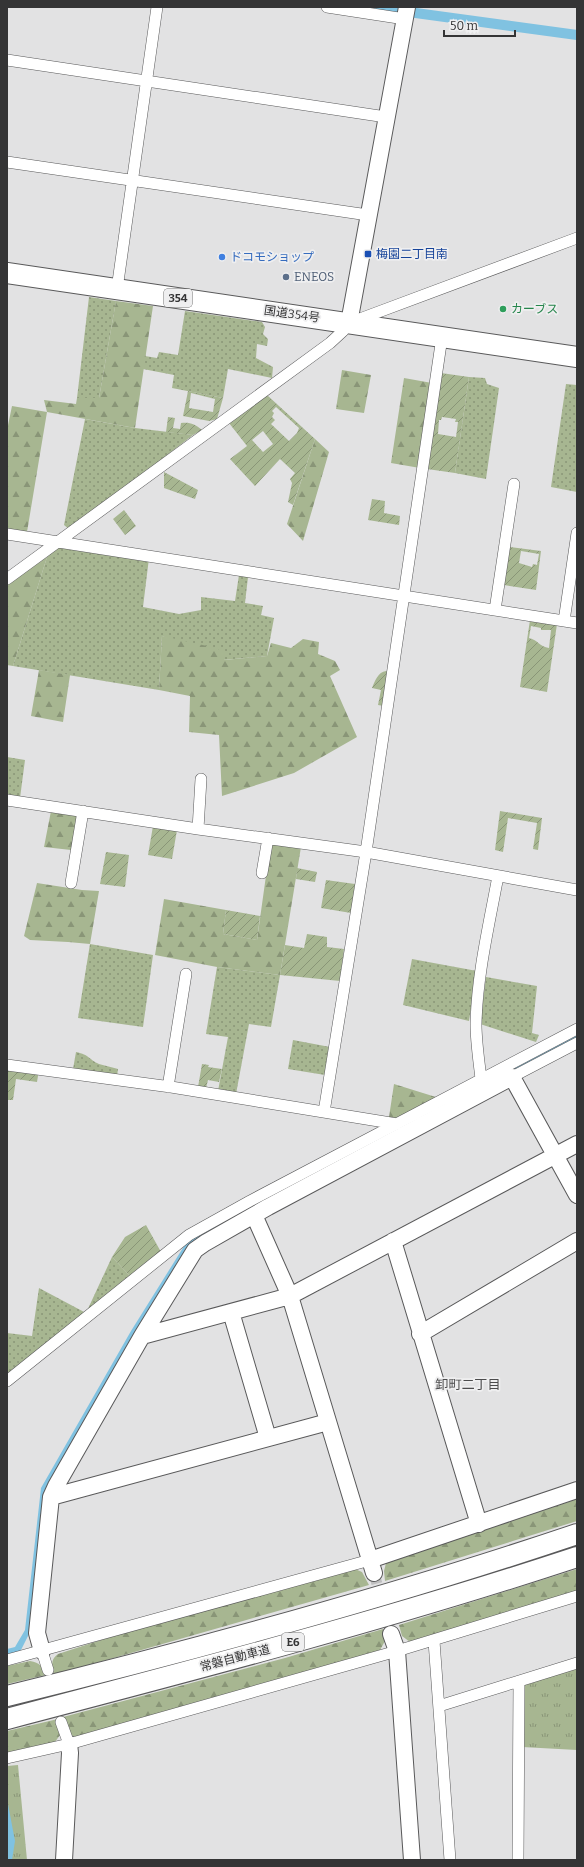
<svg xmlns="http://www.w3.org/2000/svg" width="584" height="1867" font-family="Bitter,'Noto Sans JP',serif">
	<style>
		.grass { fill: url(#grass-dots) }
		.forest { fill: url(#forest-firs) }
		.park { fill: url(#park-tufts) }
		.garden { fill: url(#garden-furrows); fill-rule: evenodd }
		.water { fill: #80c2e1 }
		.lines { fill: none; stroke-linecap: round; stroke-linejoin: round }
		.canal { stroke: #80c2e1; stroke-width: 10 }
		.river { stroke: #80c2e1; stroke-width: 17 }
		.street-tunnel { stroke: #bfbfc0; stroke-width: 11; stroke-dasharray: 11 5.5; stroke-linecap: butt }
		.street-casing { stroke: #59595a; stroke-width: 12 }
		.secondary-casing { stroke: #59595a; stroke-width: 18 }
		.highway-casing { stroke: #59595a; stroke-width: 22 }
		.street { stroke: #fff; stroke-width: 11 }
		.secondary { stroke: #fff; stroke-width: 16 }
		.highway { stroke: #fff; stroke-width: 20 }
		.transit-dot { fill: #1a4fb4; stroke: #efeff0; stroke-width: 1.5 }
		.shop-dot { fill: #3f7fe0; stroke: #efeff0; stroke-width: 1.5 }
		.service-dot { fill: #5c6f8a; stroke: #efeff0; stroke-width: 1.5 }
		.leisure-dot { fill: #2e9e5b; stroke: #efeff0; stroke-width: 1.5 }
		.labels { text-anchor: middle; stroke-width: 3.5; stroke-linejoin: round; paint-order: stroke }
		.shield { fill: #efeff0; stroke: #6c6c6d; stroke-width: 1 }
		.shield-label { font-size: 11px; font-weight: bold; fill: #343435 }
		.transit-label { font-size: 12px; fill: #164399; stroke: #efeff0; text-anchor: start }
		.shop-label { font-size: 12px; fill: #366cbe; stroke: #efeff0; text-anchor: start }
		.service-label { font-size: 12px; fill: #4e5e75; stroke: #efeff0; text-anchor: start }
		.leisure-label { font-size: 12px; fill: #27864d; stroke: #efeff0; text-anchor: start }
		.street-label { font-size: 12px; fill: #343435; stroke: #efeff0 }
		.neighbourhood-label { font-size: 13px; fill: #4c4c4d; stroke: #efeff0 }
	</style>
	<defs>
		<pattern id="grass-dots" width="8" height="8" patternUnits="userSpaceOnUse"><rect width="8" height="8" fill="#a7b691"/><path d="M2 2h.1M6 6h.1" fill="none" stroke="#899577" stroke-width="1.8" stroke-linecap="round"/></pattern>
		<pattern id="forest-firs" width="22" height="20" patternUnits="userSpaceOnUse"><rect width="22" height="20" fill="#a7b691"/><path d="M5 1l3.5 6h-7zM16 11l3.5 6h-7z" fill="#899577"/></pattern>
		<pattern id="park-tufts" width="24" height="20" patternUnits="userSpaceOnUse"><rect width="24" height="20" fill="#a7b691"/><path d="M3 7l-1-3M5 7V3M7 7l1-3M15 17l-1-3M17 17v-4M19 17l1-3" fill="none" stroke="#899577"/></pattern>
		<pattern id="garden-furrows" width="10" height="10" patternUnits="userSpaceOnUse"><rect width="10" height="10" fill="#a7b691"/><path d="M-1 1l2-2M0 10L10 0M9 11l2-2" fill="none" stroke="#899577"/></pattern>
	</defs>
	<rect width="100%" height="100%" fill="#e2e2e3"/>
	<!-- grass -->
	<path class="grass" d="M89,297l27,4 -17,97h-22z
		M185,311l77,11 3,5 -2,7 5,5 -1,7 -10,-2 -1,14 17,9 -1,11 -44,-9 -5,29 -51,-10 2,-13 -31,-6 2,-13 12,2 2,-6 19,3z
		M469,377l16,1 2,6 12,4 -13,91 -31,-6z
		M566,384l11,1v107l-26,-5z
		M85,419l50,9 58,7 -123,95 -6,-5z
		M61,545l88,13 -6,49 36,7 22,-4v-13l34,4 4,-26 9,2 -3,26 18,3 -2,9 13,3 -7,38 -44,4 -61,-24 -3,54 -146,-24 34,-109z
		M7,757l18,3 -5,38 -13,-2z
		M90,944l63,11 -10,72 -65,-9z
		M412,959l65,12 -8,50 -66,-16z
		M217,967l63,8 -9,52 -22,-3 -13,70 -18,-3 10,-54 -22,-3z
		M486,977l51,9 -5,47 7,2 -3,7 -56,-18z
		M293,1040l37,7 -5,28 -37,-6z
		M76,1052c14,3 12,7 23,12 6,2 13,3 19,5l-1,7 -44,-7z
		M112,1257l18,19 -44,37 -79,61v-41l25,3 7,-48 47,25z"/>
	<!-- forest -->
	<path class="forest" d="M116,301l37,5 -18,122 -88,-16 -20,120 -20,-3v-99l5,-24 35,6 -3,-12 32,4 1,-6h22z
		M342,370l29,5 -7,38 -28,-4z
		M404,378l28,5 -12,85 -29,-5z
		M315,439l14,13 -26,89 -16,-17z
		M47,557l-34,109 -6,-1v-80z
		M162,636l54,12 8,4v8l43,-4 4,-13 20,5 12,-9 16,3 -1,12 17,7 5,9 -10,6 27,61 -63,36 -72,23 -3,-61 -30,-3 1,-36 -31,-6z
		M39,670l31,5 -7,47 -32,-6z
		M51,811l27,4 -7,35 -27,-3z
		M273,843l28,4 -21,128 -63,-8 -62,-12 9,-56 62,11 -3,24 34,6 13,-93z
		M37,883l45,7 17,1 -9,53 -22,-2 -38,-2 -6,-4z
		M394,1084l45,14 -42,21 -8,-2z
		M577,1499v22l-192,60 -1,-10 2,-8z
		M355,1569l7,3 7,13 -315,90c-2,-9 -4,-15 4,-21l46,-15z
		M577,1569v23l-167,50 -8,-6 -3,-11z
		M383,1629l2,12 -6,11 -296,84h-10l-6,-4 -4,-15 222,-59z
		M30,1661c10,2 13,5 16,14l-39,9v-18z
		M58,1719l2,16 -5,7 -48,12v-23z"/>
	<!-- park -->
	<path class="park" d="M577,1666v84l-55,-3 -1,-63z
		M18,1765l9,95h-20v-94z"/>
	<!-- garden -->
	<path class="garden" d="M441,373l28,4 -14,96 -28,-4zM442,417l14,2 -1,3h3l-2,15 -18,-3 1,-14h2z
		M188,391l35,7 -6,21 -8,2 -26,-5zM191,393l24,6 -2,13 -24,-4z
		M267,395l48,44 -22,66 -5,-3 4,-19 -2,-4 5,-6 -15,-14 -25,27 -25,-27 17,-13 -18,-23zM276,407l23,21 -2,5 -8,8 -18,-17 4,-4 -3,-3 2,-4 -2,-2zM263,431l10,13 -10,8 -11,-12z
		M168,417l7,1 -2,10 7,1 1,-6c9,-1 14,1 21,7l-9,5 -27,-3z
		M164,472l34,18 -3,9 -31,-11z
		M372,499l13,2 -1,12 16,3 -1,9 -31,-5z
		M124,510l12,16 -11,9 -12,-16z
		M510,547l31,4 -5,39 -32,-5zM521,551l18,3 -2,11 -4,-1 -1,3 -13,-4z
		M530,620l27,4 -10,68 -27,-5zM531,626l10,2v2h10l-2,18c-9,-1 -11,-8 -20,-10z
		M386,671l2,1 -4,34 -6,-1 3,-15 -9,-2c3,-7 6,-16 14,-17z
		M500,811l42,7 -4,32 -5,-1 4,-26 -29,-5 -5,34 -8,-2z
		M153,826l24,4 -5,29 -24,-4z
		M106,852l23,3 -4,32 -25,-3z
		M297,868l20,4 -2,10 -19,-3z
		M326,880l29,4 -4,29 -30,-5z
		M226,910l34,6 -3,24 -34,-6z
		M307,934l20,3v10l17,2 -4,32 -60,-6 5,-30 19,3z
		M202,1064l7,1 -1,2 14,2 -3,13 -11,-2 -2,8 -8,-1z
		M7,1070l30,3 1,3 -1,6 -21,-3 -3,21h-6z
		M146,1225l15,27 -31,24 -18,-19 13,-20z"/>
	<!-- water -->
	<path class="water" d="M577,1033v5l-380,204 -149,250 -17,138 -11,22 -13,4v-7l8,-2 10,-17 16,-142 90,-157 55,-88 7,-6z
		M7,1799l8,42 -3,19h-5z"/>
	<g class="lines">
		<!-- canal -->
		<path class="canal" d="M401,11l176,24"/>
		<!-- river -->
		<path class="river" d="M370,7l28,4"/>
		<!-- street-tunnel -->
		<path class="street-tunnel" d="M374,1573l13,48"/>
		<defs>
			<path id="street" d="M327,7l78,12
				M7,60l379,57
				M7,162l361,53
				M117,289l40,-282
				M7,534l570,89
				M7,579l323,-236 13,-12 6,-8 228,-85
				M495,610l19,-126
				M564,621l13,-88
				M7,800l191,29 168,23 211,38
				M198,829l3,-50
				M262,873l6,-35
				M71,883l12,-72
				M7,1065l164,22 226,37
				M512,1077l65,-34
				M481,1079c-2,-18 -5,-37 -5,-55 1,-49 13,-99 22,-148
				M168,1087l18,-113
				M324,1112l42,-260 76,-515
				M7,1381l182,-146 61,-34 327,-172
				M434,1641l16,219
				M42,1651l6,19
				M7,1660l363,-100
				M439,1706l138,-43
				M61,1722l8,22
				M7,1758l62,-14 328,-93 180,-55
				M518,1860l1,-178"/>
			<path id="secondary" d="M349,323l58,-316
				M254,1215l36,81 84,277
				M393,1241l86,283
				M231,1312l37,126
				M420,1334l157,-93
				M142,1336l148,-40 287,-152
				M51,1497l277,-75
				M370,1560l207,-70
				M391,1634l6,17 15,209
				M42,1651l-5,-18 14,-136 5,-11 86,-150 53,-86 10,-7 63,-36 244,-130 65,118
				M64,1860l6,-107 -1,-9"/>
			<path id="highway" d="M7,273l570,84
				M7,1696c192,-47 383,-99 570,-162
				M7,1719c191,-50 382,-100 570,-162"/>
		</defs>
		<!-- street casing -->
		<use href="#street" class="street-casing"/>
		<!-- secondary casing -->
		<use href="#secondary" class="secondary-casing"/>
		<!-- highway casing -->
		<use href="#highway" class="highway-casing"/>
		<!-- street -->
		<use href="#street" class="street"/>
		<!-- secondary -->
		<use href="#secondary" class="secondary"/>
		<!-- highway -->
		<use href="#highway" class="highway"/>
	</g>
	<!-- markers -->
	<rect class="transit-dot" x="364" y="250" width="8" height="8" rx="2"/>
	<circle class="shop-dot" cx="222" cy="257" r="4"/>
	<circle class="service-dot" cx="286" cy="277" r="4"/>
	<circle class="leisure-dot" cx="503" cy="309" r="4"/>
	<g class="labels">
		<!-- shield labels -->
		<g class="shield">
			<rect x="164" y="289" width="28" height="18" rx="3"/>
			<rect x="282" y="1633" width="22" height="18" rx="3"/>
		</g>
		<g class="shield-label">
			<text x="178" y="302">354</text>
			<text x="293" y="1646">E6</text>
		</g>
		<!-- transit labels -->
		<g class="transit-label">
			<text x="376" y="258">梅園二丁目南</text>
		</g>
		<!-- shop labels -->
		<g class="shop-label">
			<text x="230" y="261">ドコモショップ</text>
		</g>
		<!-- service labels -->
		<g class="service-label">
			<text x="294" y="281">ENEOS</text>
		</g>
		<!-- leisure labels -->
		<g class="leisure-label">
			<text x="511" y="313">カーブス</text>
		</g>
		<!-- street labels -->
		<g class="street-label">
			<text transform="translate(292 314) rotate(8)" y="4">国道354号</text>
			<text transform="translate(235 1658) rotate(-15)" y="4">常磐自動車道</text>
		</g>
		<!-- neighbourhood labels -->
		<g class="neighbourhood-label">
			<text x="468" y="1389">卸町二丁目</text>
		</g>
	</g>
	<!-- border -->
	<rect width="584" height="1867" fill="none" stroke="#343435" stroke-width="16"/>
	<!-- scale -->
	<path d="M444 30v6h71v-6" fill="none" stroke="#343435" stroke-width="2"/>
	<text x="450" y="30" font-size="12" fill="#343435" stroke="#efeff0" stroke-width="3" paint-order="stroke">50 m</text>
</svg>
